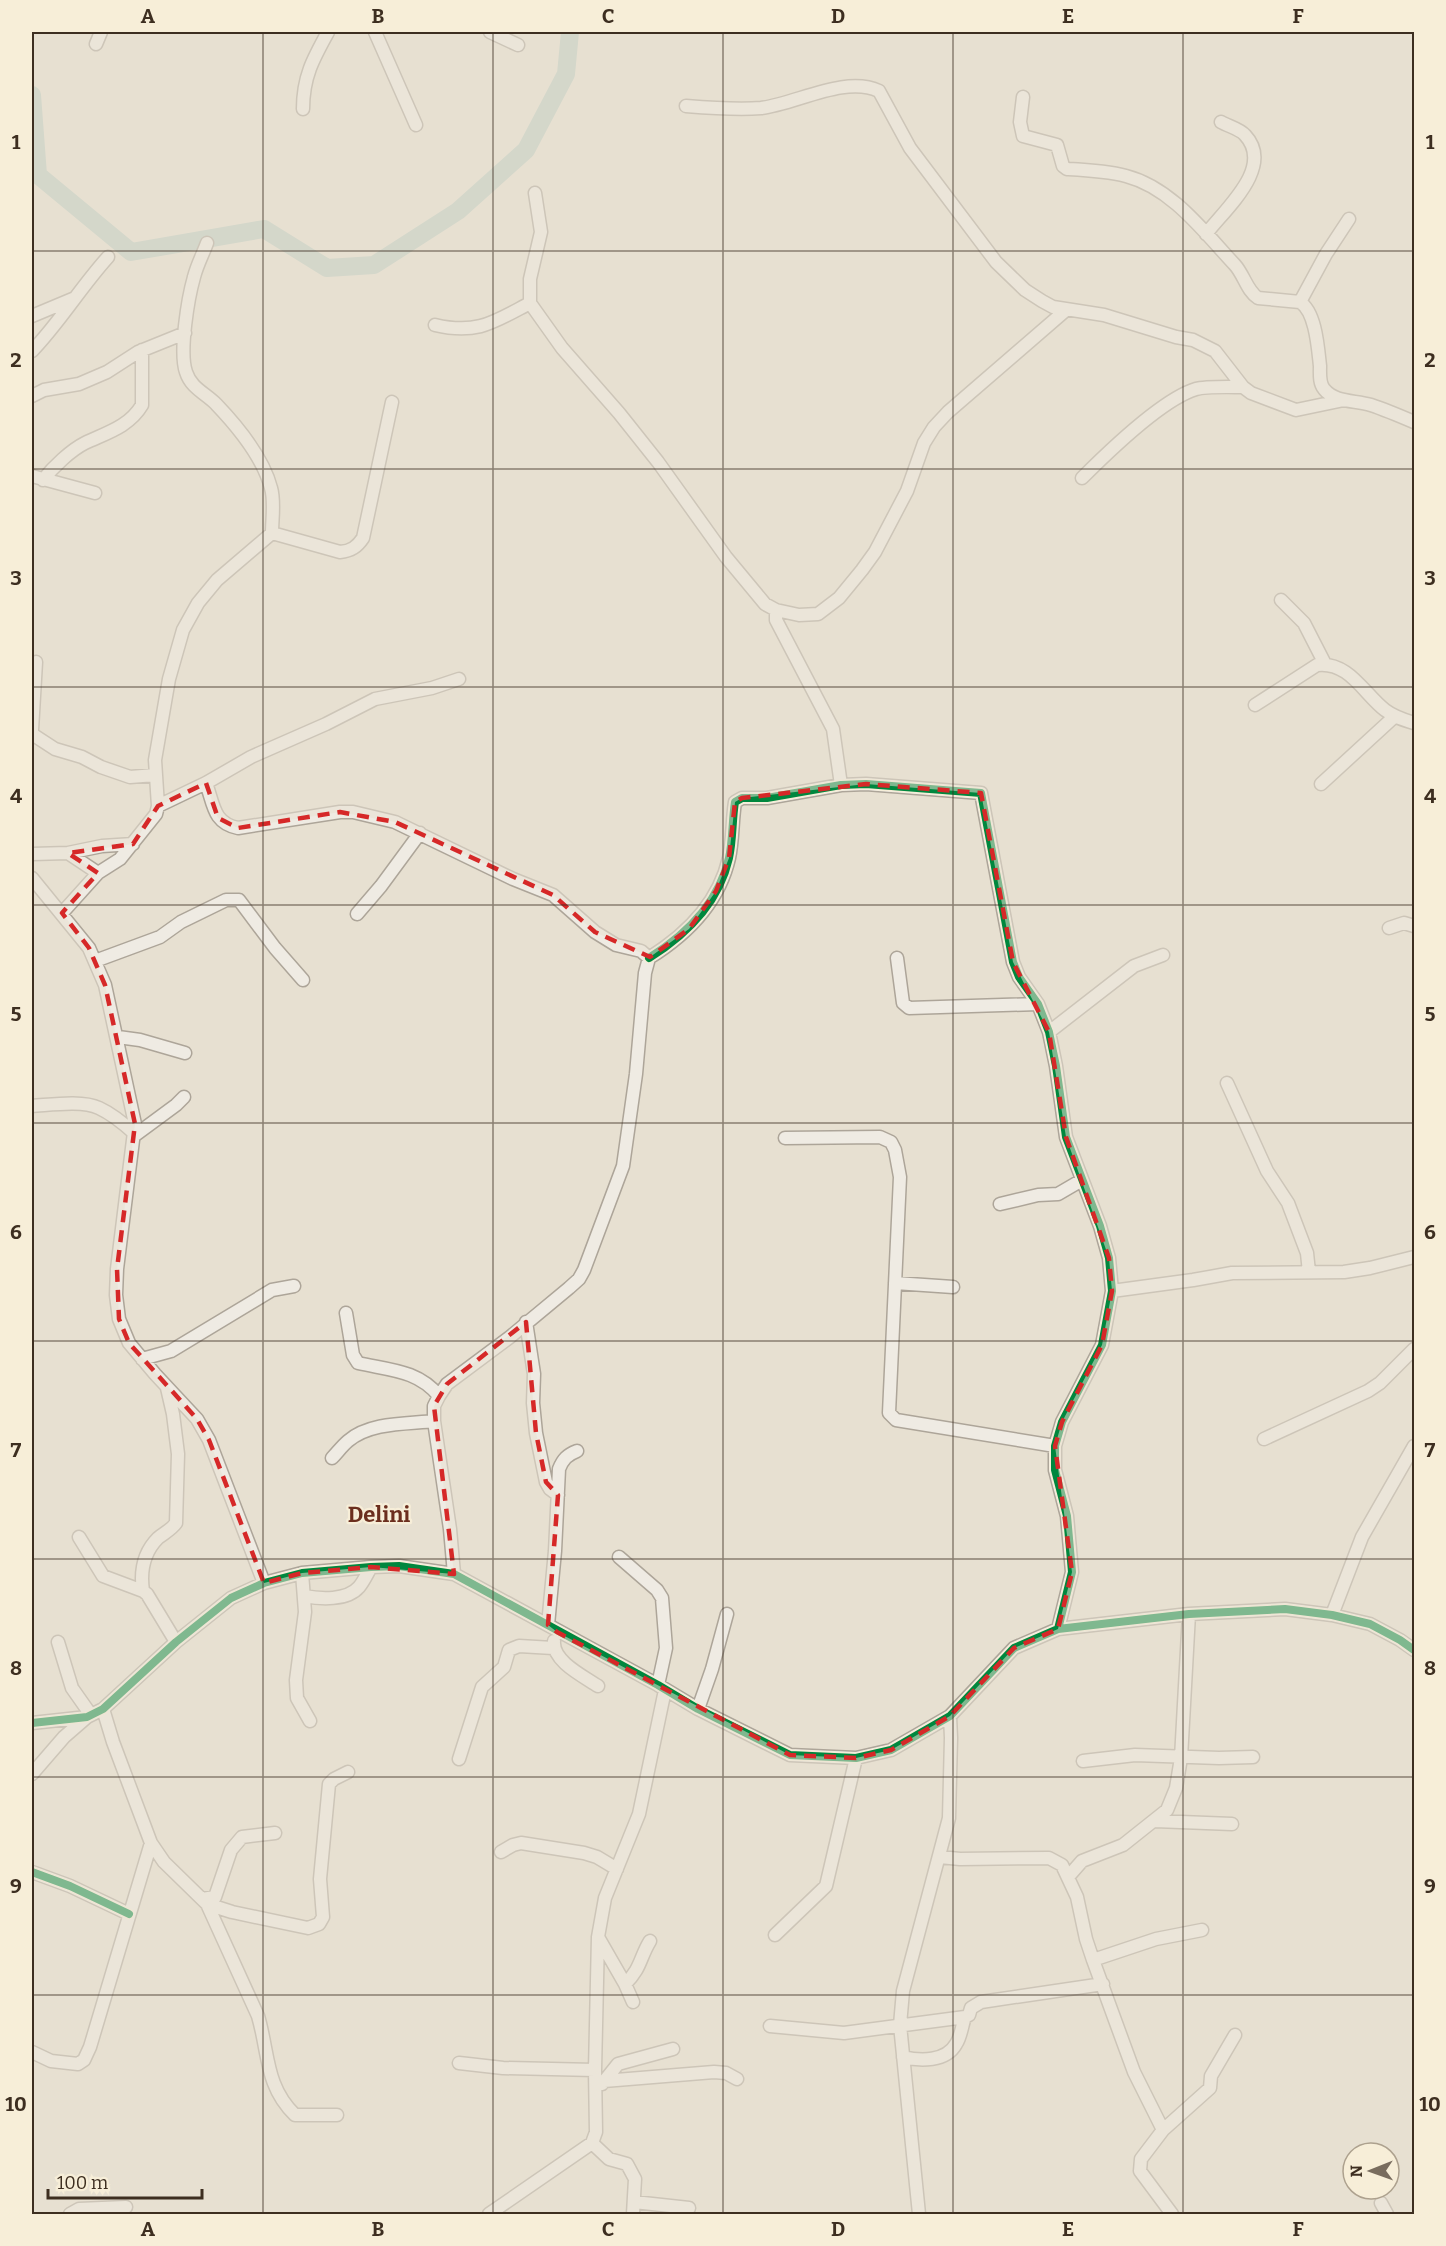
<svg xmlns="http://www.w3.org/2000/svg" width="1446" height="2246" font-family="Bitter,serif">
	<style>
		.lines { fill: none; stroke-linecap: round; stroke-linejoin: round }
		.river { stroke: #bcccc2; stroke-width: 18 }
		.minor-casing { stroke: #ada599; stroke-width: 15 }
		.minor { stroke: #efebe3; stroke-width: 12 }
		.cycleway-casing { stroke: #f7eed8; stroke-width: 11 }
		.cycleway { stroke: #00873e; stroke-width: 8 }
		.marked { fill: none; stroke: #d62828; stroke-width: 4.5; stroke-dasharray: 12 8; stroke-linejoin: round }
		.grid { fill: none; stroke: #3d2e20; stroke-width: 1.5; stroke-opacity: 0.55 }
		.labels { text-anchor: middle; stroke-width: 4.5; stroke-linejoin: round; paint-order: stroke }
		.quarter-label { font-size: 22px; font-weight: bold; fill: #6b2e1e; stroke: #f7eed8 }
		.neatline { fill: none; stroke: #3d2e20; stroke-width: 2 }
		.grid-label { font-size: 20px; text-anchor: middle; font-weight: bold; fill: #3d2e20 }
	</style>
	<rect width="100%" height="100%" fill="#e7e0d1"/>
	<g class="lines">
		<!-- river -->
		<path class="river" d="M32,95l6,80 93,77 133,-23 63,39 47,-3 84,-54 68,-61 40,-76 4,-42"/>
		<defs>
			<path id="minor" d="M375,32l41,93
				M490,32l28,13
				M96,44l5,-12
				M1023,97l-3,25 3,14 34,9 6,21 4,3c19,1 40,2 59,7 46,12 78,56 109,89 9,10 12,26 23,33l42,4c16,10 18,47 20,64 0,8 -1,17 4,23 11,14 31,11 47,16 15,5 29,11 43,17
				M686,106c25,2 50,4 75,2 35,-4 84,-33 118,-17l31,57 86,114 29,28 17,11 11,6 51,8 72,22 17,3 22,11 28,36 8,6 45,17 48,-10
				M303,109c0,-32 10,-50 25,-77
				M535,193l6,39 -11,47v24l32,45 57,65 39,49 68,95 39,47 11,6 23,5 19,-1 21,-16 23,-28 13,-18 32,-61 17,-48 10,-16 14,-15 118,-102
				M1206,234c19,-25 69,-67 39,-99 -5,-6 -17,-9 -24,-13
				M1300,302l26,-48 23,-35
				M32,316l43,-18
				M435,325c42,10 59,-3 95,-22
				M32,351c28,-29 48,-63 76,-94
				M32,396l12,-6 35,-6 28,-12 31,-20 47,-19
				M32,476l63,17
				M1082,478c25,-25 81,-79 114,-89 10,-3 35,-2 47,-2
				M43,480c10,-13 28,-30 42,-37 21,-10 44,-16 57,-38v-55
				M272,533l68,19c11,-1 17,-5 23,-14l29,-136
				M1281,600l23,23 21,41
				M776,610v10l57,109 8,56
				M1255,705l62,-40c32,-4 47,29 68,45 9,7 19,10 29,13
				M32,730l4,-68
				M32,734l23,15 27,8 19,10 29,10 25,-2
				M206,783c8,22 7,40 32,45l102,-16h13l42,10 118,57 40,16 42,37 21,13 25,6 8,7 -4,15 -9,101 -13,92 -39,104 -5,9 -10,9 -59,49 -63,47 -8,12 -5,10v15l16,108 4,45
				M1321,784l73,-67
				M158,806l48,-23 45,-26 75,-33 49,-25 57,-11 27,-9
				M68,853l30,20
				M32,854l36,-1 34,-7 31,-2
				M32,878l57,70 16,37 30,139 -18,145 -1,26 3,24 10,24 26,31 42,45 12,21 55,143
				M62,913l36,-40 22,-14 36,-45 2,-8 -3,-46 14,-81 14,-49 15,-27 19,-23 55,-47c0,-14 3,-32 -1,-45 -8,-31 -33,-61 -55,-84 -11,-11 -25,-16 -30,-32 -7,-20 2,-74 8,-95 3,-12 9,-23 13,-34
				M357,914l24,-28 39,-53
				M1389,928l15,-5 10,3
				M649,958c37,-23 70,-56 80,-100 4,-18 3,-37 6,-56l7,-4h25l74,-13 25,-1 115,9 32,169 6,15 19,27 11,28 7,34 10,71 34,89 9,32 3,33 -10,54 -40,77 -7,24v24l12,46 5,56 -14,57
				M897,958l6,45 6,5 129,-4
				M95,961l65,-24 21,-15 45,-22h13l36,48 28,32
				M1049,1032l85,-66 29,-11
				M118,1037l22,3 45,13
				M1227,1083l40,88 21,32 19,50 2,19
				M32,1106c18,-1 50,-6 67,2 13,6 24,15 35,25
				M134,1136l42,-31 8,-8
				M785,1138l95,-1 11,5 4,8 5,27 -11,236 7,7 159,26
				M1000,1204l38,-9 20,-1 24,-14
				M895,1283l58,4
				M1112,1291l81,-11 39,-7 112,-1 26,-4 44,-11
				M346,1313l7,42 5,8c31,7 60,7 81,33
				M526,1322l8,52 -1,29 3,30 10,49 4,7 8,6
				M142,1359l29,-8 101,-61 22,-4
				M1264,1439l104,-48 12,-8 34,-34
				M332,1458c5,-5 10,-12 16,-17 22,-19 59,-17 86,-20
				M79,1537l24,39 40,15 4,3 29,48
				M619,1557l38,33 5,8 4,50 -8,37
				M302,1573l3,39 -9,68 1,18 13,23
				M143,1591c-3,-20 0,-38 15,-53 6,-5 13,-8 18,-15l2,-69 -5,-40 -6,-26
				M304,1596c16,3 43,5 55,-9 5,-6 8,-13 12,-20
				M1332,1615l30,-78 52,-91
				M548,1625l7,-74 4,-82c4,-10 8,-14 18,-18
				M554,1641c-2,20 29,35 44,45
				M58,1642l14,46 19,27
				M103,1709l10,33 38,101 13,19 43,42 51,112c11,37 7,70 37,99h42
				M698,1709l14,-40 15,-55
				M32,1723l55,-6 16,-8 73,-67 55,-44 33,-15 38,-10 69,-6 28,-1 55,8 204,111 40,24 92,46 66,3 35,-8 59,-34 64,-68 44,-19 131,-15 96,-5 47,6 38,9 30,16 14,10
				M459,1759l23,-72 22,-20 5,-17 10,-4 34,2
				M1083,1761l52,-6 84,3 34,-1
				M32,1774l32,-37 23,-20
				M1155,1821l77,3
				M501,1852l12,-7 8,-2 63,10 13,4 20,12
				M940,1857l20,2 89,-1 13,7 15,32 9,42 7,21 41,112 29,58 -22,29 -1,12 32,43
				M32,1872l38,14 59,28
				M1068,1877l14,-16 41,-16 44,-35 9,-22 5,-30 8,-144
				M202,1899l13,-2 16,-47 11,-13 33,-4
				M207,1904l25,8 76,16 11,-4 4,-7 -3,-38 9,-95 5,-5 14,-7
				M775,1935l51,-49 30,-128
				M598,1937l27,47 8,18
				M1093,1960l63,-21 46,-9
				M625,1984c16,-15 15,-27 25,-43
				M770,2026l74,7 121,-16 4,-2 2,-7 10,-6 122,-18
				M32,2052l19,9 27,3 6,-4 6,-13 61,-204
				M903,2057c17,4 43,5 53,-13 5,-7 6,-19 9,-27
				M459,2063l44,5 92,2
				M604,2081l110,-9 12,1 11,6
				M602,2084l16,-20 55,-15
				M1163,2130l47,-42 1,-12 24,-41
				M592,2143l17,16 18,5 8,15 -2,35
				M634,2202l55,6
				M1381,2203l6,11
				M70,2214l9,-5 47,-2
				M489,2214l103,-71 4,-11 -1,-62 3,-133 7,-39 34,-84 26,-124
				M919,2214l-19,-189 3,-34 46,-173 2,-80 -1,-22"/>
		</defs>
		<!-- minor casing -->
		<use href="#minor" class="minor-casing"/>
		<!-- minor -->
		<use href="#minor" class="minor"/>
		<defs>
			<path id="cycleway" d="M649,958c37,-23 70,-56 80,-100 4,-18 3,-37 6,-56l7,-4h25l74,-13 25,-1 115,9 32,169 6,15 19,27 11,28 7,34 10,71 34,89 9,32 3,33 -10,54 -40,77 -7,24v24l12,46 5,56 -14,57
				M32,1723l55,-6 16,-8 73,-67 55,-44 33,-15 38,-10 69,-6 28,-1 55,8 204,111 40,24 92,46 66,3 35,-8 59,-34 64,-68 44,-19 131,-15 96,-5 47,6 38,9 30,16 14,10
				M32,1872l38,14 59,28"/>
		</defs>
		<!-- cycleway casing -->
		<use href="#cycleway" class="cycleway-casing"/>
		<!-- cycleway -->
		<use href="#cycleway" class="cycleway"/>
	</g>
	<!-- marked area -->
	<path d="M0 0H1446V2246H0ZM206,783l12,35 20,10 102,-16 55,10 158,73 42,37 55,25 39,-28 27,-38 13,-33 6,-56 7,-4 124,-14 115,9 32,169 36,70 17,105 43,121 3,33 -10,54 -40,77 -7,24 17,126 -14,57 -44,19 -64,68 -59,34 -35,8 -66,-3 -233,-123 -9,-7 10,-130 -12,-13 -10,-49 -10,-111 -79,62 -13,22 20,168 -83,-7 -69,6 -38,10 -55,-143 -12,-21 -68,-76 -10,-24 -2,-50 18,-145 -30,-139 -16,-37 -27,-35 36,-40 -30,-20 65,-9 25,-38z" fill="#e7e0d1" fill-opacity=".55" fill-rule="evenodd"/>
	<path class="marked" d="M206,783l12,35 20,10 102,-16 55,10 158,73 42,37 55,25 39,-28 27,-38 13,-33 6,-56 7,-4 124,-14 115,9 32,169 36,70 17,105 43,121 3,33 -10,54 -40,77 -7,24 17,126 -14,57 -44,19 -64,68 -59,34 -35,8 -66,-3 -233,-123 -9,-7 10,-130 -12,-13 -10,-49 -10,-111 -79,62 -13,22 20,168 -83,-7 -69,6 -38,10 -55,-143 -12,-21 -68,-76 -10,-24 -2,-50 18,-145 -30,-139 -16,-37 -27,-35 36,-40 -30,-20 65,-9 25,-38z"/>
	<!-- grid -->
	<path class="grid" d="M263,32v2182M493,32v2182M723,32v2182M953,32v2182M1183,32v2182M32,251h1382M32,469h1382M32,687h1382M32,905h1382M32,1123h1382M32,1341h1382M32,1559h1382M32,1777h1382M32,1995h1382"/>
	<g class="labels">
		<!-- quarter labels -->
		<g class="quarter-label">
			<text x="379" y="1522">Delini</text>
		</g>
	</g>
	<!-- border -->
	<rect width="1446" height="2246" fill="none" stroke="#f7eed8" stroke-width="66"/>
	<!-- north arrow -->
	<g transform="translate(1371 2171) rotate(269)"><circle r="28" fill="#f7eed8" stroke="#ada18e" stroke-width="1.5"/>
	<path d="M0-4.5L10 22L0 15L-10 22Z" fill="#786c5e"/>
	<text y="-9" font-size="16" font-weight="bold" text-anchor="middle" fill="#3d2e20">N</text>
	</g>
	<!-- scale -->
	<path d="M48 2189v9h154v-9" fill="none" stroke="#3d2e20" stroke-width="3"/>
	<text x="57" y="2189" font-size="18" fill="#3d2e20" stroke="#f7eed8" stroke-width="4.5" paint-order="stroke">100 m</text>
	<rect x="33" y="33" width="1380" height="2180" class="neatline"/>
	<g class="grid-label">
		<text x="148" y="23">A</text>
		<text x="378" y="23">B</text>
		<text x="608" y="23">C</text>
		<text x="838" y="23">D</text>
		<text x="1068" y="23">E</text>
		<text x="1298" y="23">F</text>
		<text x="16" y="149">1</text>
		<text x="1430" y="149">1</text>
		<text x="16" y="367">2</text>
		<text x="1430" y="367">2</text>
		<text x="16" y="585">3</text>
		<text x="1430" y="585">3</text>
		<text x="16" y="803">4</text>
		<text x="1430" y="803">4</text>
		<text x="16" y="1021">5</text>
		<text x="1430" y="1021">5</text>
		<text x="16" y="1239">6</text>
		<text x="1430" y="1239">6</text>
		<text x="16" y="1457">7</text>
		<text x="1430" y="1457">7</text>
		<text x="16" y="1675">8</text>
		<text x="1430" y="1675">8</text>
		<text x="16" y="1893">9</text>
		<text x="1430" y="1893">9</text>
		<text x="16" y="2111">10</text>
		<text x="1430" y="2111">10</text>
		<text x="148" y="2236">A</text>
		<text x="378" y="2236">B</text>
		<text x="608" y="2236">C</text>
		<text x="838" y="2236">D</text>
		<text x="1068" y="2236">E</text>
		<text x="1298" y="2236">F</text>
	</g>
</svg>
